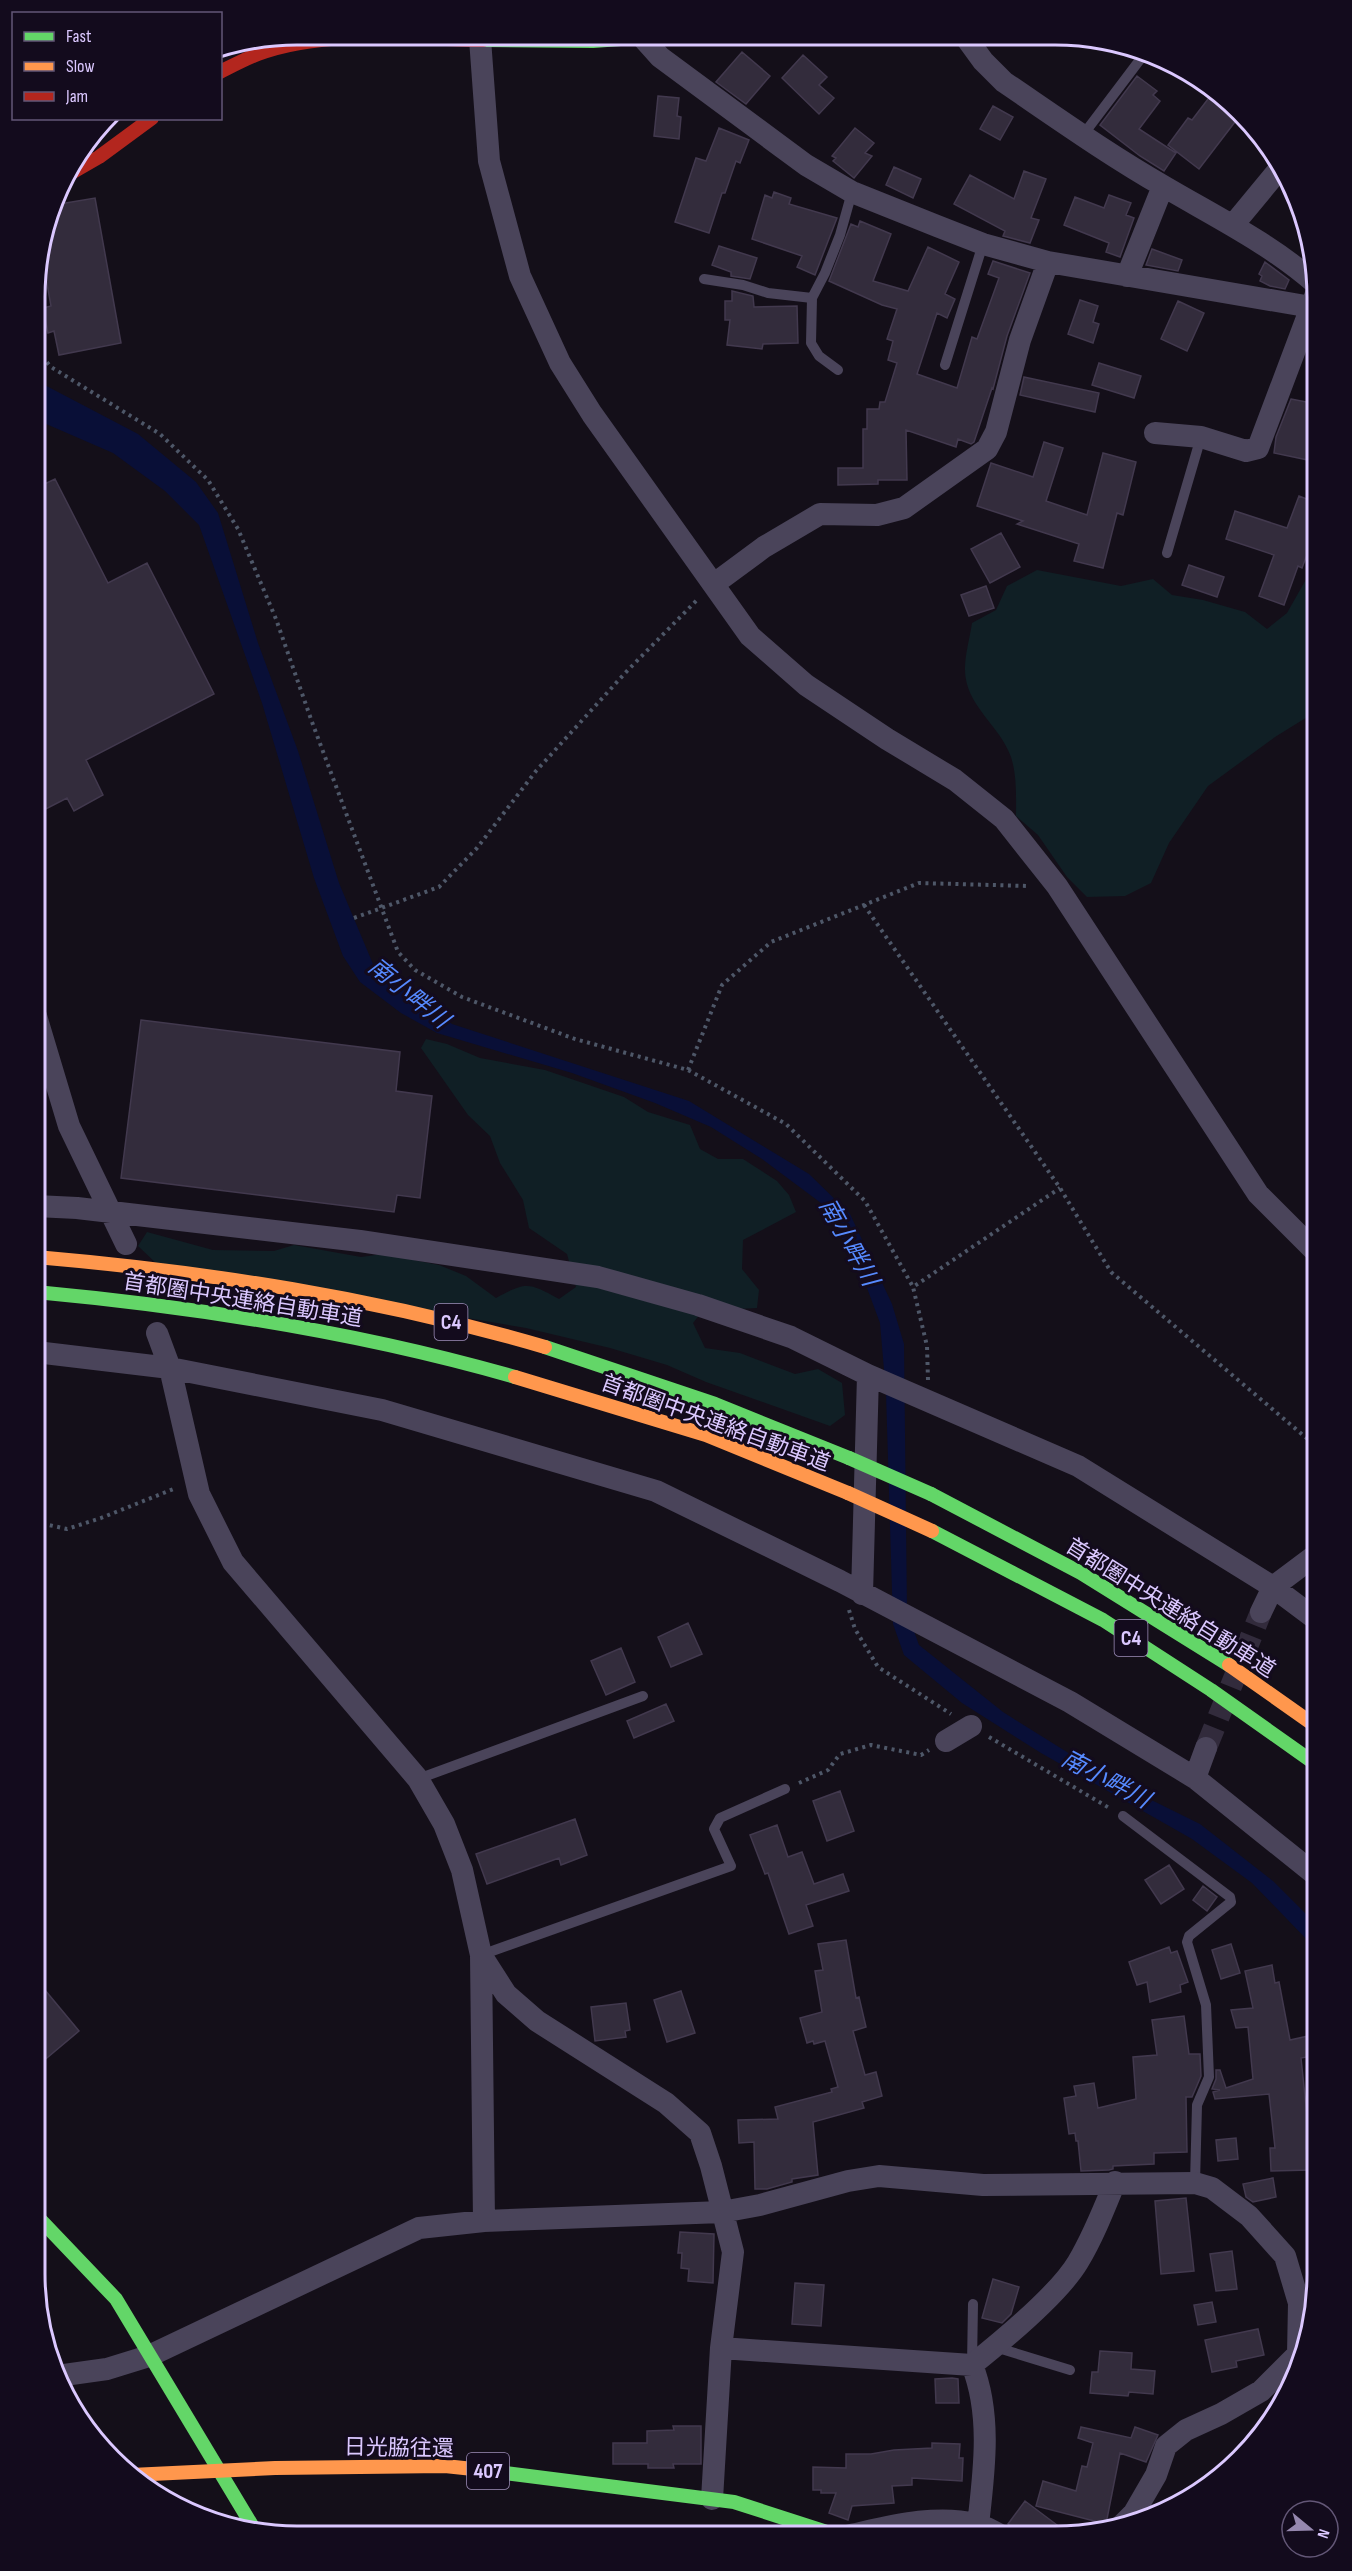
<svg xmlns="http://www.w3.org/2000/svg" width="1352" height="2571" font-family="'Sofia Sans Condensed','Noto Sans JP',sans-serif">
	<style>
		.green { fill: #101f25 }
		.water { fill: #090f37 }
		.building { fill: #332c3c; stroke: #42394e; stroke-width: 1.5 }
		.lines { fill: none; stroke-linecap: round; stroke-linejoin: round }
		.street-tunnel { stroke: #322b3c; stroke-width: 22; stroke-dasharray: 22 11; stroke-linecap: butt }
		.path { stroke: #4e5768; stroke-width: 4; stroke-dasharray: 3 4.5; stroke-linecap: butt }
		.lane { stroke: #4a445a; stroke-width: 10 }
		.street { stroke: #4a445a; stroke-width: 22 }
		.fast { stroke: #63d668; stroke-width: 14 }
		.slow { stroke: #ff974d; stroke-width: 14 }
		.jam { stroke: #b3261e; stroke-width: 14 }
		.fast-bridge { stroke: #63d668; stroke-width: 14 }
		.slow-bridge { stroke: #ff974d; stroke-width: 14 }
		.labels { text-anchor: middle; stroke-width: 6; stroke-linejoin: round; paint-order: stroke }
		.shield { fill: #130b1d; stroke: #9f8fbb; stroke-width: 1.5 }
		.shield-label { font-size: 21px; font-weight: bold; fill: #dbc8ff }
		.street-label { font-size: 22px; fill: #dbc8ff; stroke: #130b1d }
		.water-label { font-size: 24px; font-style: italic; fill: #568aff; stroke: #130b1d }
		.rim { fill: none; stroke: #dbc8ff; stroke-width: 3 }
	</style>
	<rect width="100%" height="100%" fill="#140f19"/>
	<!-- green -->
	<path class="green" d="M1317,560v151l-42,26 -67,49 -39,57 -18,40 -26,13 -38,1 -20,-20 -29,-42 -22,-19c0,-19 1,-40 -5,-59 -11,-32 -47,-52 -46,-89 0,-14 5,-31 7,-45l24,-13 11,-24 30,-16 84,16 32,-7 19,16 31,5 42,12 22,17 20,-16z
		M426,1039l21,5 33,14 65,12 79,27 24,15 42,13 10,24 18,10h25l34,22 12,14 7,17 -53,28 -1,29 17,21 -2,18 -20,1 -25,-10 -19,24 12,25 35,5 55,21 23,-5 24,14 3,32 -15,11 -124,-44 -39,-17 -57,-17 -84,-20 -368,-63 -20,-19 9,-14 66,18 61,1 20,-6 67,12 22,-3 56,11 27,11 30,22c31,-17 33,-15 63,1l17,-12 -9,-33 -38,-26 -6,-28 -23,-37 -10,-27 -22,-21 -47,-67z"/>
	<!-- water -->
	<path class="water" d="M37,381l101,53 58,48 22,31 40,130 40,108 41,132 34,81 79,60 237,77 120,73 41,40 42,90 12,40 3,268 12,33 84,67 112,70 85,42 73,57 44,44v25l-65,-67 -60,-44 -151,-86 -79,-50 -58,-48 -11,-31 -7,-231 -6,-70 -20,-54 -39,-66 -59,-44 -51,-32 -56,-24 -83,-30 -135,-40 -36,-20 -41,-31 -17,-26 -29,-78 -52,-175 -63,-178 -34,-34 -52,-38 -76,-33z"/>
	<!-- building -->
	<path class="building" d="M742,52l28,24 -24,28 -30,-22z
		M803,55l24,22 -8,8 15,13 -15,16 -37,-36z
		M1137,76l20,15 -4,4 7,6 -21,28 37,24 -12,18 -24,-15 -40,-31z
		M1211,95l5,4 3,-4 22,19 -42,55 -31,-24 20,-27 4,2z
		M658,96l21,2 -2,18 4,1 -2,22 -25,-3z
		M993,106l20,11 -13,23 -20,-11z
		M719,128l30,12 -9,23 -4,-2 -11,32h-3l-13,40 -34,-11 21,-64 10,3z
		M855,128l19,15 -9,10 7,3 -18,22 -21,-17 3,-3 -4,-2z
		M894,167l27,12 -8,19 -27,-13z
		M1024,171l22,8 -15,39 8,2 -9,23 -27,-7 2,-5 -51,-27 16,-29 44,24z
		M774,192l17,6 -2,6 48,14 -22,57 -18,-8 5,-11 -50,-17 13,-44 7,3z
		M1109,195l22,8 -5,12 8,3 -14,39 -14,-5 3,-9 -45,-18 11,-28 29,11z
		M95,198l26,145 -62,12 -5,-24 -6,2 -5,-25 8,-2 -10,-56 13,-45z
		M860,221l31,13 -18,47 35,10 20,-44 31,15 -14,32 10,5 -8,19 -10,-5 -20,61 40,14 15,-51 5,2 22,-61 -11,-4 5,-13 37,12 -23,63 -14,53 -1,-1 -18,54 -3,2 -13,-5 -2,8 -50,-17 1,50h-29v4l-40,1v-17h25v-39h4v-20h12l1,-7h5l12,-39 -9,-3 5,-19 -6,-2 10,-30 -15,-4 -53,-24 22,-57 7,3z
		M719,246l38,12 -7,21 -19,-3v-4l-19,-7z
		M1152,249l30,11 -4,11 -32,-6z
		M1265,262l24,18 -4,9 -15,-3 -10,-5 2,-5 -3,-2z
		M732,291l21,5 1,11 43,-1 1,37 -35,1 -1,5 -35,-4 3,-25h-5v-19h7z
		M1080,300l18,6 -5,16 6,2 -6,19 -25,-9z
		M1178,301l26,12 -17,38 -26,-12z
		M1099,363l42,13 -7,22 -42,-13z
		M1024,377l75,16 -4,19 -75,-17z
		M1291,399l26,5 -9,56 -34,-7 2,-16z
		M1044,442l19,6 -17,53 41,14 16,-62 33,9 -13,53 -6,-2 -14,55 -29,-7 5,-17 -62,-20 6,-3 -46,-15 14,-43 42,14z
		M55,479l53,104 39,-20 67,131 -128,66 17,35 -29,16 -7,-13 -31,16v-326z
		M1299,496l18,7v25l-15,40 -4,-2 -14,39 -25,-9 15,-41 -48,-16 9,-28 52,17z
		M1001,533l19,34 -30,16 -19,-34z
		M1189,565l35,12 -7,20 -35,-12z
		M986,586l8,22 -25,8 -8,-21z
		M141,1020l259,32 -4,39 36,5 -12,102 -23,-3 -3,17 -273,-34z
		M688,1623l14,31 -31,13 -13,-30z
		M621,1648l14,34 -29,13 -15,-34z
		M666,1704l8,17 -40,17 -7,-17z
		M840,1791l14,40 -27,10 -14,-40z
		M575,1819l12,36 -26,10 -2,-7 -72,26 -11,-30z
		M777,1825l11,32 14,-5 12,32 29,-10 6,17 -43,14 7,21 -24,8 -21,-61 -3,1 -15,-39z
		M1169,1865l15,24 -23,15 -16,-24z
		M1203,1886l14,11 -10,14 -14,-11z
		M846,1940l10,58 3,-1 7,30 -13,4 12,44 11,-3 6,24 -20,6 2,6 -51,14 5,53 -26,4v3l-25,7h-12l-1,-47 -15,1 -1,-23 40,-1 -3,-12 57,-15 -1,-3 7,-2 -13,-46 -11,3 -1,-3 -6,2 -7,-25 22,-6 -7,-41 8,-1 -5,-26z
		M1231,1944l9,29 -19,6 -9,-29z
		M1169,1947l2,6 6,-2 11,31 -8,3 1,7 -31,10 -3,-20 -10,3 -8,-23z
		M1272,1965l3,18 4,-1 11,58 27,-6v21l-16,3 6,57 -1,34h5v21l-40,1 -1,-23h5l-6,-54 -54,5 -2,-7 7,-2 -8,-1 4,-10v-9h4l6,18 27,-9 -5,-52 -12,1 -5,-18 22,-2 -8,-37z
		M35,1978l44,53 -44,37z
		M681,1991l14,42 -28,9 -13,-42z
		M626,2003l4,27 -5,1 1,6 -31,4 -4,-34z
		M1184,2016l5,38h11l1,22 -9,21h-6l1,55 -33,1v11l-41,2v3l-4,1 -28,1 -3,-30h-2l-1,-8 -6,1 -5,-36 12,-2 -2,-10 20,-3 4,25 38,-9 -3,-42 24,-2 -5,-35z
		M1236,2138l2,21 -20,2 -2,-21z
		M1273,2178l3,19 -23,5 -7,-5 -3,-13z
		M1186,2198l8,73 -33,3 -6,-73z
		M680,2232l34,2 -1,49 -25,-2 1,-12 -8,-1 1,-15h-4z
		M1232,2251l5,38 -21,2 -6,-37z
		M993,2279l26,8 -8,27 -9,9 -20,-5z
		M795,2283l29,2 -3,41 -29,-2z
		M1212,2302l4,20 -18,3 -4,-20z
		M1258,2329l6,26 -28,6 1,6 -25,5 -7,-32z
		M1100,2351l32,2 -1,16 24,2 -2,23 -24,-2 -1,4 -38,-3 2,-21h6z
		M952,2378l6,1 1,24h-23l-1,-24z
		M673,2426h28v38h-28l1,4h-26v-4h-35v-21h34v-12l27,-1z
		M1081,2427l50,11 4,-11 23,8 -12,27 -26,-9 -14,71 -70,-18 7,-25 33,10 6,-25 5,1 6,-24 -15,-5z
		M932,2443l28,1 -1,14h4l-1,23 -50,-3v7l-20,1 2,17 -42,3 -4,14 -19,-7 7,-20h-15v-3h-8v-23l33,1v-14h25l23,-4 38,-2z
		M1025,2501l44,33 -54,2 -1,-7 -6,-5z"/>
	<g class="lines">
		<!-- street-tunnel -->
		<path class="street-tunnel" d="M1206,1748l55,-136"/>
		<!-- path -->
		<path class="path" d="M37,351l14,16 109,67 48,46 30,49 38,90 36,103 86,230 17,18 47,27 113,42 113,31 98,54 79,77 48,86
			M864,905l196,283 51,84 206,175
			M354,918l85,-31 38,-39 59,-77 91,-100 71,-72
			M688,1070l34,-85 49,-43 148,-59 110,3
			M928,1380l-1,-34 -14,-59 147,-99
			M35,1527l14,-2 18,4 34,-11 75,-30
			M849,1610l6,19 23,38 73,47
			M989,1737l122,72
			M799,1783l29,-13 12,-16 31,-9 50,10 8,-5"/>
		<!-- lane -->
		<path class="lane" d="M1083,135l62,-82
			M704,279l39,6 25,8 44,5
			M945,365l38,-121
			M838,370l-19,-14 -8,-13 1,-45 13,-25 15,-38 12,-43
			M1167,553l34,-116
			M418,1779l225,-83
			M1123,1816l107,81 1,5 -42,34 -2,6 19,63 3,72 -12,28 -2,78
			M481,1955l250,-89 -17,-37 6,-11 65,-29
			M995,2347l75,23
			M972,2364l1,-60"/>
		<!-- street -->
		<path class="street" d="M643,38l17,19 146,108 46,27 85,34 46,18 65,18 269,46
			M480,39l9,122 31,115 40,87 32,51 158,222 56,49 81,54 68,41 49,39 53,67 201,308 59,59
			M967,39l16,22 21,21c53,36 105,73 161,105 51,30 104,56 150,96
			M1233,225l48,-58
			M1127,276l36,-90
			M1155,433l46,4 45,14 12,-3 58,-154
			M714,584l50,-37 56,-33 57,1 27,-7 83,-59 9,-17 24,-92 28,-78
			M36,1016l33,110 57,118
			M36,1206l41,2 283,33 238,36 100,28 93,32 77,38 210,91 195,121 44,33
			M157,1333l13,35 29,126 34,68 185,217 26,45 18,46 19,85 25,39 31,27 129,82 34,30 11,33 22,86 -12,96 -9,151
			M36,1352l134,16 212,42 274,81 184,90 230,121 125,76 122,98
			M862,1594l6,-219
			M1261,1612l12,-25 44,-33
			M946,1741l25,-15
			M1195,1778l11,-30
			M481,1955l3,266
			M721,2348l251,17c30,-24 87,-71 106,-103 15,-25 26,-53 37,-80
			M972,2365c20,50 12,107 6,160
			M57,2376l50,-7 42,-13 270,-128 65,-7 238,-9 38,-7 88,-24 31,-5 104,9 212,-2 17,5 37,28 36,40 14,47 -1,51
			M1121,2526l13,-13 22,-38 10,-29 20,-16 35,-16 40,-23 37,-37h4
			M846,2536c42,-9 87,-22 130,-12 9,2 18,8 26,12"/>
		<!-- fast -->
		<path class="fast" d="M483,40l110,1 55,-4
			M36,1292c161,15 323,40 479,85
			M545,1347l170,57 134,54
			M931,1494l150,79 148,92
			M932,1531l171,89 108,70 106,75
			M35,2214l81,85 140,233
			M473,2469l261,33 105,34"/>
		<!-- slow -->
		<path class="slow" d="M36,1257c173,15 342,41 509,90
			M515,1377l191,58 142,58
			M1229,1665l88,62
			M131,2475l144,-7 170,-2 28,3"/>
		<!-- jam -->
		<path class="jam" d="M220,72c12,-6 25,-13 38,-18 67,-25 154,-15 225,-14
			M66,176l33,-19 53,-39"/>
		<!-- fast-bridge -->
		<path class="fast-bridge" d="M849,1458l82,36"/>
		<!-- slow-bridge -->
		<path class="slow-bridge" d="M848,1493l84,38"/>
	</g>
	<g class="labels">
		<!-- shield labels -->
		<g class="shield">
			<rect x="434.5" y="1304" width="33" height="36" rx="4.5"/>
			<rect x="1114.5" y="1620" width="33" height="36" rx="4.5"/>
			<rect x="467" y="2453" width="42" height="36" rx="4.5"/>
		</g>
		<g class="shield-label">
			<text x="451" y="1329">C4</text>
			<text x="1131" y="1645">C4</text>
			<text x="488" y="2478">407</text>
		</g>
		<!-- street labels -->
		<g class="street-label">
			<text transform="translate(243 1299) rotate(9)" y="8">首都圏中央連絡自動車道</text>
			<text transform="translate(716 1422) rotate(20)" y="8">首都圏中央連絡自動車道</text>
			<text transform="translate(1171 1607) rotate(32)" y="8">首都圏中央連絡自動車道</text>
			<text transform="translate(399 2447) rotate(1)" y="8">日光脇往還</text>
		</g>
		<!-- water labels -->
		<g class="water-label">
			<text transform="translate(409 993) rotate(39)" y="8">南小畔川</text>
			<text transform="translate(849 1242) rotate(61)" y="8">南小畔川</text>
			<text transform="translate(1106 1779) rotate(28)" y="8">南小畔川</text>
		</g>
	</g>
	<!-- crop -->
	<path d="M0 0H1352V2571H0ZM297 45H1055A252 252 0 0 1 1307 297V2274A252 252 0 0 1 1055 2526H297A252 252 0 0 1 45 2274V297A252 252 0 0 1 297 45Z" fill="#130b1d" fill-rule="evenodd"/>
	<path class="rim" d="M297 45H1055A252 252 0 0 1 1307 297V2274A252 252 0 0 1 1055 2526H297A252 252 0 0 1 45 2274V297A252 252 0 0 1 297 45Z"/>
	<!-- legend -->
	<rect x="12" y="12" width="210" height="108" fill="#130b1d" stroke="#635777" stroke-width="1.5"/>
	<rect x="24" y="32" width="30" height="9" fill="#63d668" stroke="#635777" stroke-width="1.5"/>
	<text x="66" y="42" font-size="18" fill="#dbc8ff">Fast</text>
	<rect x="24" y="62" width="30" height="9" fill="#ff974d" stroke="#635777" stroke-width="1.5"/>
	<text x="66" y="72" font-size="18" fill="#dbc8ff">Slow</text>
	<rect x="24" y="92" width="30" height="9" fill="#b3261e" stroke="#635777" stroke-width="1.5"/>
	<text x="66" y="102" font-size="18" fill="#dbc8ff">Jam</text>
	<!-- north arrow -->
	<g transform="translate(1310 2529) rotate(109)"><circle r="28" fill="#130b1d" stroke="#635777" stroke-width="1.5"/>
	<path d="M0-4.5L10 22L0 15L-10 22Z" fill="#9587ae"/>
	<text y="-9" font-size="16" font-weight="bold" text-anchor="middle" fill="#dbc8ff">N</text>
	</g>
</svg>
